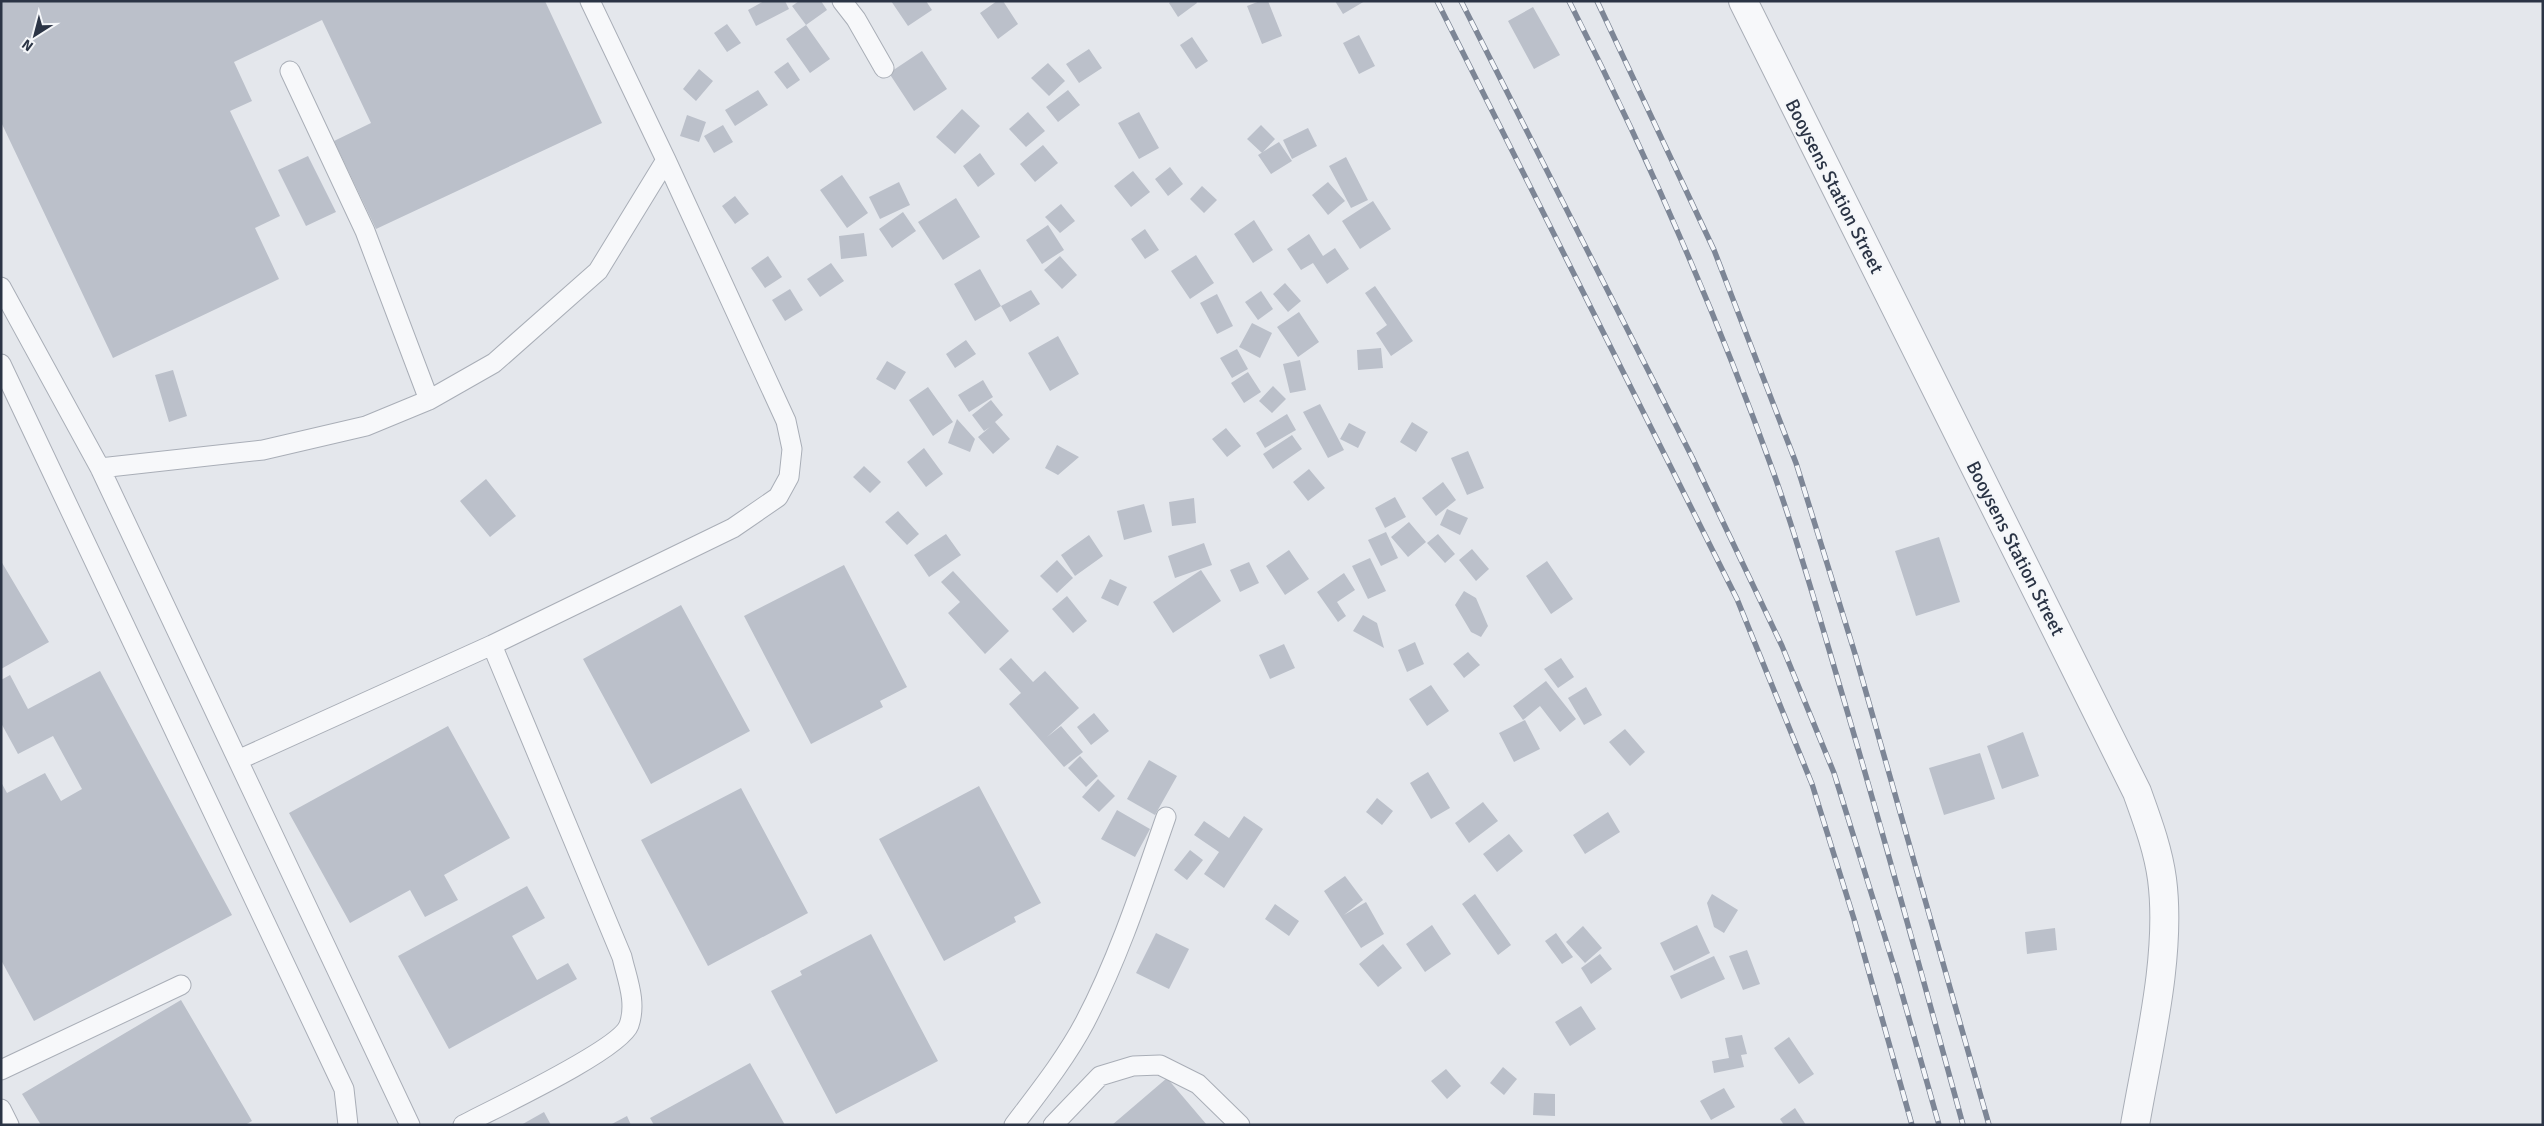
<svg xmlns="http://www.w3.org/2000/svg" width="2544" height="1126" font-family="Signika,sans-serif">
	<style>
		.building { fill: #bbc0ca }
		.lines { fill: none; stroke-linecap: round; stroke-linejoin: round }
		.service-casing { stroke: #a9aeb7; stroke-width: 21 }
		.minor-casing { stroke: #a9aeb7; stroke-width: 30 }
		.service { stroke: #f7f8fa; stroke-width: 19 }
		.minor { stroke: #f7f8fa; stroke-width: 28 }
		.rail-casing { stroke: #7d8696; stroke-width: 5.5 }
		.rail { stroke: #f4f6f9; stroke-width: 4; stroke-dasharray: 11; stroke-linecap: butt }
		.labels { text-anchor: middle; stroke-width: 4; stroke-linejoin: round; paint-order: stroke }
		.street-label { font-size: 19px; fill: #2b3445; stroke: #f4f6f9 }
	</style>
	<rect width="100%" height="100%" fill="#e4e7ec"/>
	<!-- building -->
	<path class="building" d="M1,1h544l57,122 -226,106 -42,-88 37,-18 -49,-103 -88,42 18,39 -22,10 50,105 -25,12 24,51 -166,79 -112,-236z
		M764,1h21l4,8 -33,17 -8,-16z
		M799,1h22l6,9 -21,15 -14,-19z
		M891,1h35l6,9 -24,16z
		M997,1h6l15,23 -20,15 -18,-26z
		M1171,1h25l1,2 -19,14 -9,-14z
		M1260,1h8l14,35 -20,8 -15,-38z
		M1335,1h30l-22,13z
		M1533,7l27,48 -26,14 -26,-48z
		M727,24l14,19 -14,9 -13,-19z
		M806,25l24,34 -20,14 -24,-34z
		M1359,35l16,31 -16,8 -16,-31z
		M1192,37l16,24 -12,8 -16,-24z
		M1089,49l13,19 -23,15 -13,-19z
		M922,51l25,38 -33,22 -25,-38z
		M788,62l12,18 -13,9 -13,-17z
		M1048,63l17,18 -16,15 -18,-18z
		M699,69l14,12 -17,20 -13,-12z
		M758,90l10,15 -33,21 -10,-16z
		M1068,90l12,15 -22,17 -12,-15z
		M962,109l18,17 -25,28 -19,-17z
		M1028,112l17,19 -19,16 -17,-18z
		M1139,112l20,36 -20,11 -21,-36z
		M687,115l19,7 -7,20 -19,-6z
		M723,125l10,17 -19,11 -10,-17z
		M1261,125l14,14 -13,14 -15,-14z
		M1308,128l9,18 -25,13 -9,-19z
		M1279,142l13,19 -21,13 -13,-19z
		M1043,145l15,18 -23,19 -15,-18z
		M980,153l15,21 -17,13 -15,-21z
		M308,156l28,56 -30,14 -28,-56z
		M1346,157l22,43 -17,8 -22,-42z
		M1170,167l13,17 -15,12 -13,-17z
		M1133,171l17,21 -19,15 -17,-21z
		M842,175l26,38 -21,15 -27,-38z
		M899,182l11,23 -30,14 -11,-22z
		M1328,182l17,19 -17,14 -16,-20z
		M1202,186l15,14 -13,13 -14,-14z
		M735,196l14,18 -14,10 -13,-18z
		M956,198l24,39 -37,23 -25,-38z
		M1373,201l18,28 -31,20 -18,-28z
		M1061,204l14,17 -15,12 -15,-16z
		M903,212l13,19 -24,17 -13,-19z
		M1254,220l19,30 -20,13 -19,-29z
		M1048,225l16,25 -22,14 -16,-24z
		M1145,229l14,21 -14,9 -14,-20z
		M864,233l3,23 -26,3 -2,-23z
		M1309,234l14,22 12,-8 14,21 -22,15 -14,-21 -12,7 -14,-21z
		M1196,255l18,28 -24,16 -19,-28z
		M768,256l14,21 -17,11 -14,-20z
		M1060,256l17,19 -15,14 -18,-19z
		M831,263l13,18 -24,16 -13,-18z
		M980,269l21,37 30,-16 9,14 -30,18 -9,-16 -26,15 -21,-37z
		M1285,283l16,18 -13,11 -15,-18z
		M1375,286l38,55 -22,15 -15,-23 11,-8 -22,-32z
		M790,289l13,21 -18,11 -13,-21z
		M1261,291l12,18 -15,11 -13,-18z
		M1217,294l16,32 -16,8 -17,-31z
		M1299,312l20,30 -21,15 -21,-30z
		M1252,323l20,10 -12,25 -21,-11z
		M1058,336l21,38 -29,17 -22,-38z
		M966,340l10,14 -21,14 -9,-14z
		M1381,348l2,20 -25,2 -1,-20z
		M1237,349l11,20 -16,9 -12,-20z
		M1300,360l6,30 -16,3 -7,-29z
		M887,361l19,11 -11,18 -19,-11z
		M173,370l14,46 -18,6 -14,-47z
		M1248,372l13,20 -17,11 -13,-20z
		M983,380l10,17 -24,15 -11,-17z
		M1273,386l13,13 -14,14 -13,-12z
		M928,387l25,35 -20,14 -24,-36z
		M991,400l12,15 -8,7 15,17 -17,15 -15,-17 12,-10 -6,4 -12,-16z
		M1320,404l24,46 -16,8 -25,-46z
		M1287,414l9,16 -31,18 -9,-15z
		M957,419l18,20 -5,13 -22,-9z
		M1412,422l16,10 -12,20 -16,-10z
		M1349,423l17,9 -8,16 -18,-9z
		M1226,428l15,18 -14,11 -15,-18z
		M1292,435l10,14 -29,20 -10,-15z
		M1057,445l22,12 -21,18 -13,-7z
		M924,448l19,26 -17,13 -19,-25z
		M1468,451l16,37 -17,7 -16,-37z
		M864,466l17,16 -11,11 -17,-16z
		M1309,469l16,19 -17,13 -15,-19z
		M486,479l30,37 -26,21 -30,-36z
		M1443,482l13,18 -20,16 -14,-18z
		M1395,497l11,20 -21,11 -10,-20z
		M1194,498l2,25 -24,3 -3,-24z
		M1144,504l8,28 -28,8 -7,-29z
		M1447,509l21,9 -8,17 -20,-10z
		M898,511l21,23 -12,11 -22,-23z
		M1409,522l17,20 -18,15 -17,-20z
		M1386,532l12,26 -17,8 -13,-26z
		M946,534l15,21 -32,22 -15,-22z
		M1438,534l17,20 -10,9 -18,-20z
		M1089,535l14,21 -28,20 -14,-21z
		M1939,537l21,65 -44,14 -21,-65z
		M1204,543l8,22 -37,13 -7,-22z
		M1472,549l17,20 -13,12 -17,-21z
		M1289,550l20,29 -24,16 -19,-29z
		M1370,558l16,33 -18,8 -16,-33z
		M1057,560l16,18 -16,15 -17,-17z
		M1,561l48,81 -48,27z
		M1547,561l26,38 -22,15 -25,-38z
		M1249,562l10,21 -19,9 -10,-22z
		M844,565l63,122 -27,14 3,6 -72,37 -67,-128z
		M1201,570l20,31 -48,32 -20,-31z
		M953,571l56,60 -24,23 -37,-41 12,-11 -19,-20z
		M1344,573l11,17 -18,12 9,14 -8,6 -21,-30z
		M1110,579l17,8 -9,19 -17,-8z
		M1464,591l12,7 12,28 -7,11 -10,-5 -16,-27z
		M1067,596l20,25 -14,12 -21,-24z
		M681,605l69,126 -99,53 -68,-125z
		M1363,615l14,8 7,25 -31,-17z
		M1415,642l9,22 -17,8 -9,-22z
		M1284,644l11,24 -25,11 -11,-24z
		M1468,652l12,13 -16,13 -11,-14z
		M1011,658l22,24 12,-11 34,37 -32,29 14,-11 22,26 -19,15 -55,-63 12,-11 -22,-24z
		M1561,658l13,19 -16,11 -14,-19z
		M100,671l132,244 -198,106 -33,-61v-178l6,11 38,-20 16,28 21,-12 -29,-53 -35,18 -17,-31v-43l9,-5 18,34z
		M1546,681l30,38 -16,13 -20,-26 -17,14 -10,-14z
		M1431,685l18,26 -22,15 -18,-27z
		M1586,687l16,28 -18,10 -16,-27z
		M1094,713l15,18 -18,14 -14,-18z
		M1525,720l15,29 -26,13 -15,-29z
		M448,726l62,112 -66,37 14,25 -33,17 -15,-27 -60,33 -61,-110z
		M1625,729l20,23 -15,14 -21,-24z
		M2023,732l16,44 -37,13 -15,-43z
		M1980,753l15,46 -51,16 -15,-47z
		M1080,756l18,20 -12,11 -18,-19z
		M1149,760l28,16 -22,39 -28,-16z
		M1428,772l22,36 -19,11 -21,-36z
		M1098,779l17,17 -16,16 -17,-15z
		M979,786l62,117 -27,14 2,5 -72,39 -65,-122z
		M741,788l67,125 -100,53 -67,-126z
		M1377,798l16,13 -11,14 -16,-13z
		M1483,802l15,19 -29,22 -14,-20z
		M1117,810l33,19 -15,28 -34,-18z
		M1608,812l12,20 -35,22 -12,-19z
		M1244,816l19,13 -39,59 -20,-14 15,-22 -25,-17 10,-14 25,17z
		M1509,834l14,17 -26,21 -14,-18z
		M1190,850l13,10 -16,20 -13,-10z
		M1345,876l18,24 -19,15 22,-13 18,32 -23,14 -37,-57z
		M527,886l18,32 -33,18 25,44 31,-17 9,16 -128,70 -51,-93z
		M1475,894l36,51 -13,10 -36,-51z
		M1712,894l26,16 -14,23 -10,-6 -7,-24z
		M1275,904l24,17 -10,15 -24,-17z
		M1432,925l19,29 -26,18 -19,-28z
		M1697,925l13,28 -36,18 -14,-28z
		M1583,926l19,22 -17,15 -19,-21z
		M2055,928l2,22 -30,4 -2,-22z
		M1156,933l33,16 -20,40 -33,-16z
		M1556,933l17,24 -11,7 -17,-23z
		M871,934l67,127 -102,53 -65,-123 31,-16 -2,-4z
		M1383,944l19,24 -24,19 -19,-23z
		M1747,950l13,34 -17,6 -14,-34z
		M1600,954l12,15 -21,15 -10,-16z
		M1714,956l11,23 -44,20 -11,-23z
		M181,1000l71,121 -7,4h-204l-19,-31z
		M1581,1006l15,23 -26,17 -15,-24z
		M1742,1035l5,19 -6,1 3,12 -30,6 -2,-12 17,-3 -4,-20z
		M1789,1037l25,37 -15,10 -25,-36z
		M750,1063l35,62h-131l-4,-7z
		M1503,1067l14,12 -13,16 -14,-12z
		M1446,1069l15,17 -14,13 -16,-18z
		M1167,1078l40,47h-95z
		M1724,1088l11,19 -24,13 -11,-19z
		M1534,1093l21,1v22l-22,-1z
		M1795,1108l11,17h-22l-4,-6z
		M544,1112l7,13h-30z
		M627,1116l4,9h-21z"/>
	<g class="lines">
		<defs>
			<path id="service" d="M842,1l14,18 28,49
				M290,71l75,160 64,169
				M1,287l99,181 310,657
				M1,364l343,725 4,36
				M100,468l163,-18 103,-24 63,-26 65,-37 104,-92 68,-111
				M238,760l254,-115 241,-117 45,-31 11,-20 3,-28 -6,-28 -120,-261 -76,-159
				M1,1070l180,-85
				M1,1109l8,16
				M463,1125c30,-16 157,-75 166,-100 8,-23 -2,-46 -7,-68l-130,-312
				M1014,1125c25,-33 52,-67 71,-103 34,-65 57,-136 81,-205
				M1053,1125l47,-49 33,-10 27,-1 38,19 42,41"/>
			<path id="minor" d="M1743,1l394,791c10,28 21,57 25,87 10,76 -14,170 -27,246"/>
		</defs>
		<!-- service casing -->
		<use href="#service" class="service-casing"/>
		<!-- minor casing -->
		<use href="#minor" class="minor-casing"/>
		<!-- service -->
		<use href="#service" class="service"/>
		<!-- minor -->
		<use href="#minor" class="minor"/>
		<defs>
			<path id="rail" d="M1437,1l300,598 75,185 42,135 58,206
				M1461,1l231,456 90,189 52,127 63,203 42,149
				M1569,1c78,154 147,311 205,473 26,73 47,149 69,223 42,142 81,285 120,428
				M1597,1l117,249 82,213 60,194 133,468"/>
		</defs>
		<!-- rail casing -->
		<use href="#rail" class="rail-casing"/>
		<!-- rail -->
		<use href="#rail" class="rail"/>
	</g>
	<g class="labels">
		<!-- street labels -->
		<g class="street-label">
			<text transform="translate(1835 186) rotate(63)" y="7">Booysens Station Street</text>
			<text transform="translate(2016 548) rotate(63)" y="7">Booysens Station Street</text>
		</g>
	</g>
	<!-- border -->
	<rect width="2544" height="1126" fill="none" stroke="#2b3445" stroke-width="5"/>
	<!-- north arrow -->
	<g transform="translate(35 35) rotate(216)" stroke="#f4f6f9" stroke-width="4" paint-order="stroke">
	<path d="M0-4L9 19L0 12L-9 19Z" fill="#2b3445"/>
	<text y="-8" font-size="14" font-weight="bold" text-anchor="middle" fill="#2b3445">N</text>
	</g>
</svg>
